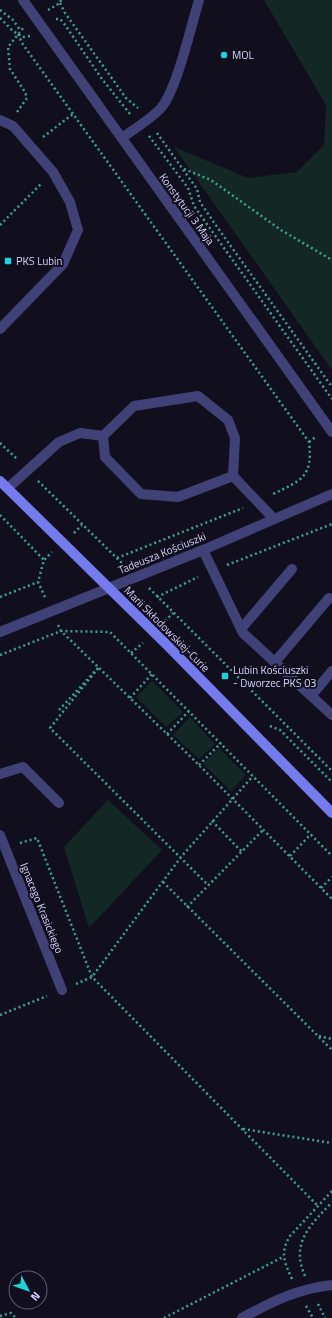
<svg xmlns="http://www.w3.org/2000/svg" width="332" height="1318" font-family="'Titillium Web',sans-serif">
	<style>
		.green { fill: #132725 }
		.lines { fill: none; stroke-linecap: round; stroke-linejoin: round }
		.path { stroke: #3da295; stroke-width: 2.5; stroke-dasharray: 2 3; stroke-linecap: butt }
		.lane { stroke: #404177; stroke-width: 10 }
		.street { stroke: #404177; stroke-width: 10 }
		.secondary { stroke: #757aec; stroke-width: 10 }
		.poi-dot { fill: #1dd2d9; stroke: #110f1e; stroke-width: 1.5 }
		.labels { text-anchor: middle; stroke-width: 4; stroke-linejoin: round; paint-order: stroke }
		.poi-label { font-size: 11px; fill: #d4d2f9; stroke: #110f1e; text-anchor: start }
		.street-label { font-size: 11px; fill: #d4d2f9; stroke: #110f1e }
	</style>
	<rect width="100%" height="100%" fill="#110f1e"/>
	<!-- green -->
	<path class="green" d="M264,0h68v370l-158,-223 74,31 49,-6 27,-27 2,-40z
		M152,681l31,31 -17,15 -30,-30z
		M190,717l25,27 -16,15 -26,-24z
		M219,748l27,27 -15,16 -28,-27z
		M108,800l54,50 -73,78 -25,-81z"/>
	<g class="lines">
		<!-- path -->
		<path class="path" d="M60,3l5,10 61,85 12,10
			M0,10l13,10 7,10
			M48,10l12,-7 1,-3
			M0,18l13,13 10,6 7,-1
			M56,19h4l3,3 39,57 28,35
			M18,34l4,9 287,399c4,35 -7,38 -36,52
			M17,112l10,-14 -2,-6 -15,-23 -2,-22 16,-20
			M157,133l40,56 3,13 15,22 117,163
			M149,136l39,52 6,18 138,193
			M43,137l30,-23
			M184,169l27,11 70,50 51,30
			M0,225l42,-42
			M309,442l8,-6
			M0,443l17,16
			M38,481l87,85
			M0,515l44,45
			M74,533l8,-8
			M117,558l126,-50
			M227,565l105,-41
			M149,588l183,183
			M0,597l38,-15
			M45,597l-7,-15 6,-22 8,-8
			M157,597l41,-20
			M165,621l8,-8
			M58,625l3,6 138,134 133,134
			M131,653l12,-10
			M0,655l61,-24 49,1 222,224
			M130,698l22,-24
			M59,710l40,-43 -49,61 158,157
			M270,726l10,4 52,52
			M167,734l22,-23
			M199,765l22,-22
			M212,821l30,31
			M20,843l17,-5 55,139 226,229
			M290,856l21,-22
			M163,882l169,168
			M321,888l11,-11
			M187,907l76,-77
			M76,984l16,-7 89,-120 72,-81
			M0,1015l47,-19
			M319,1036l13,3
			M243,1129l89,14
			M305,1276c-15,-34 6,-51 27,-74
			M292,1279c-8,-17 -12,-27 -2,-43l42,-45
			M318,1304l7,14
			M306,1306l7,12
			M0,1316l11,-3 5,5
			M164,1318l119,-61"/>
		<!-- lane -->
		<path class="lane" d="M0,120l13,6 40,46 17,30 8,28 -15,34 -63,65
			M122,138c12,-9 29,-19 39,-30 16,-19 30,-82 38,-108
			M233,476l-55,21 -37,-3 -36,-37 -2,-21 31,-30 64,-10 30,24 7,18 -2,38 41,43
			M8,488l51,-46 21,-9 23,3
			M203,550l40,83 89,82
			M241,629l51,-60
			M275,662l54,-64
			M311,696l21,-25
			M0,774l23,-7 36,36
			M242,1318c31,-17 55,-29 90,-33"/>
		<!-- street -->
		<path class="street" d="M23,0l309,432
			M0,632l203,-82 129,-56
			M0,835l62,155"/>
		<!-- secondary -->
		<path class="secondary" d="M0,481l166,163 166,169"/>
	</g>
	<!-- markers -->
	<g class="poi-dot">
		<circle cx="224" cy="55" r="4"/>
		<rect x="4" y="257" width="8" height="8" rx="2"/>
		<rect x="221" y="672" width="8" height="8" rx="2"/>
	</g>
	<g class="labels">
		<!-- poi labels -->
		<g class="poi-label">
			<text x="232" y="59">MOL</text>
			<text x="16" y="265">PKS Lubin</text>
			<text x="233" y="674">Lubin Kościuszki<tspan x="233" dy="13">- Dworzec PKS 03</tspan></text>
		</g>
		<!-- street labels -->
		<g class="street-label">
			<text transform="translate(187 209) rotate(54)" y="4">Konstytucji 3 Maja</text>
			<text transform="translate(162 553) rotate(-22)" y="4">Tadeusza Kościuszki</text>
			<text transform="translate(167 629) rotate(45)" y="4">Marii Skłodowskiej-Curie</text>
			<text transform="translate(42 908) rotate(68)" y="4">Ignacego Krasickiego</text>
		</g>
	</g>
	<!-- north arrow -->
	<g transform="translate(28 1290) rotate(131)"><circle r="19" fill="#110f1e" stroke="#5f5d76"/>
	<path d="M0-3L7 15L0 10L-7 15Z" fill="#1dd2d9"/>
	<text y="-6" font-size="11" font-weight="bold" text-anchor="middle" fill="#d4d2f9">N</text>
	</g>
</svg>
